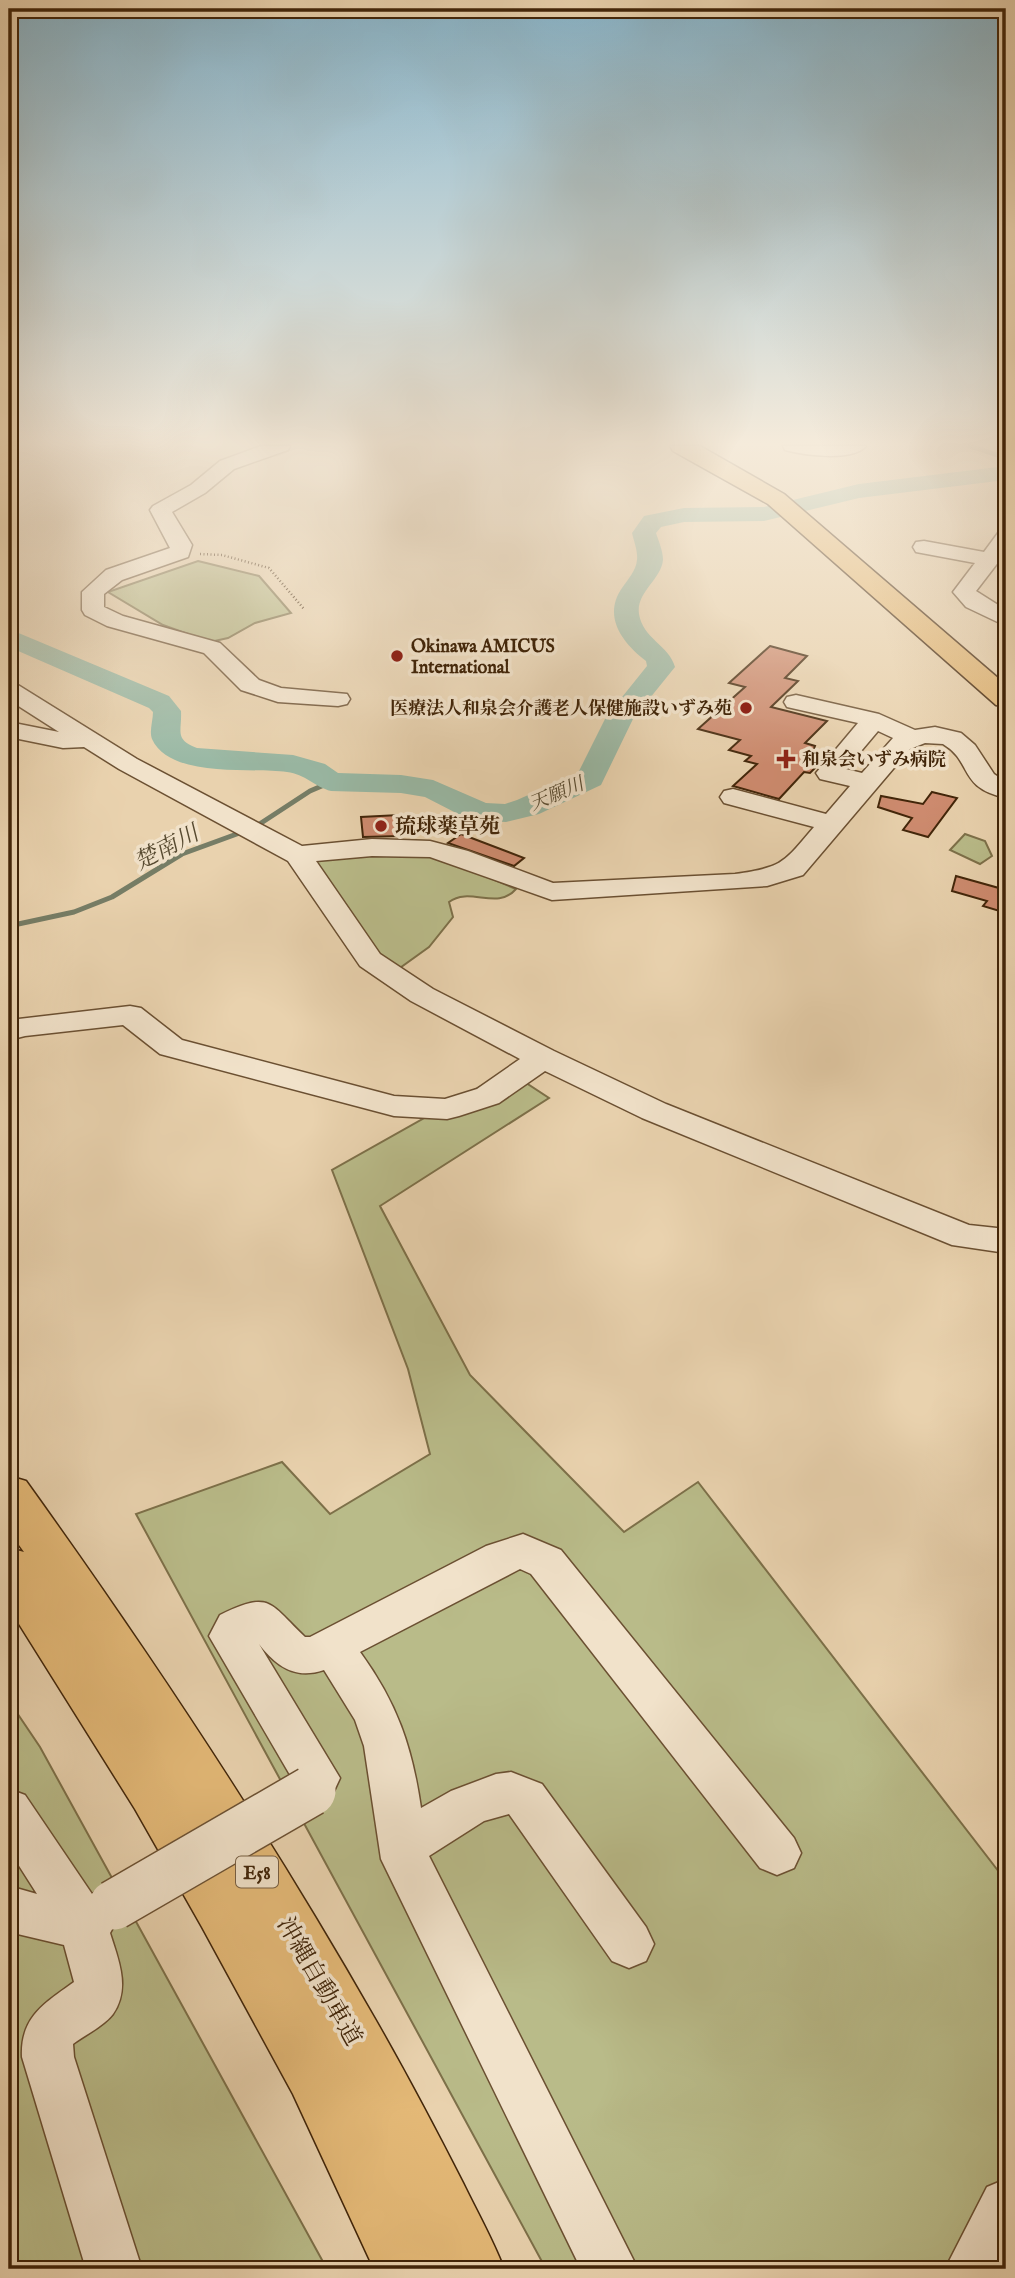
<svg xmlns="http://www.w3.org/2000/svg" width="1015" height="2278" font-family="'IM FELL English','Noto Serif JP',serif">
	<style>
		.green { fill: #b9bb89; stroke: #7d7049; stroke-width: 2 }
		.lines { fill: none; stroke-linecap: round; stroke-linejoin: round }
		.stream-far1 { stroke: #767d66; stroke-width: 4.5 }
		.stream { stroke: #767d66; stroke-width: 5 }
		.river { fill: #99b8a4; fill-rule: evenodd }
		.building { fill: #ce8b6f; stroke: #412509; stroke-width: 2 }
		.minor-casing { stroke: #6b5032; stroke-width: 3 }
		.highway-casing { stroke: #412509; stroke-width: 3 }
		.path { stroke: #412509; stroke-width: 2.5; stroke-dasharray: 1 2.5; stroke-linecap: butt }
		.minor { fill: #f1e2ca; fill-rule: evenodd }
		.highway { fill: #e4b977; fill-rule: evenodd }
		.minor-bridge-casing { stroke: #6b5032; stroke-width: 52; stroke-linecap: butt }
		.minor-bridge { stroke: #f1e2ca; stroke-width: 49 }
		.poi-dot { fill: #8f2418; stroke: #f1e2ca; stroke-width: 2.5 }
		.labels { text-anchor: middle; stroke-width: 7; stroke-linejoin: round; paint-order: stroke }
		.far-poi-label { font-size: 18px; font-weight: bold; fill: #412509; stroke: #f1e2ca; text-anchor: start }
		.far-water-label { font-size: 19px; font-style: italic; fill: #574a30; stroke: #f1e2ca }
		.shield { fill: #f1e2ca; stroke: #765e43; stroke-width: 2 }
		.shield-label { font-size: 19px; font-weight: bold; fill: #412509 }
		.poi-label { font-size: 21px; font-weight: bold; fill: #412509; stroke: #f1e2ca; text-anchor: start }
		.water-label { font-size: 23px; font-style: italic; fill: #574a30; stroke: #f1e2ca }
		.near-street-label { font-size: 24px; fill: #412509; stroke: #f1e2ca }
	</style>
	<rect width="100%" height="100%" fill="#e9d2ae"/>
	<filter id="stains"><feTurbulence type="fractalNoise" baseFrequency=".00286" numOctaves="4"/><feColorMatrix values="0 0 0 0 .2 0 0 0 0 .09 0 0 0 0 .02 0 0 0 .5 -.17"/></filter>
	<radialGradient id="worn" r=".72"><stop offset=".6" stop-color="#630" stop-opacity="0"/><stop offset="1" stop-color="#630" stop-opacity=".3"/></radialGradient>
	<!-- green -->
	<path class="green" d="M198,561l61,15 32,37 -36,10 -27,15 -18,4 -47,-17 -55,-33z
		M965,834l20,7 7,15 -12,8 -30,-14z
		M433,854l83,35c-19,22 -46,-3 -67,13l4,15 -24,30 -32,23 -19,-13 -66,-100z
		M508,1071l41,27 -169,108 90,169 154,157 74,-50 308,399v388h-460l-410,-755 146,-52 48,52 100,-60 -22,-85 -76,-199z
		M9,1701l31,46 287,522h-318z"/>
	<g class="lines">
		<!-- stream-far1 -->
		<path class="stream-far1" d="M970,446l36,12"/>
		<!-- stream -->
		<path class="stream" d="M255,827l55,-36 21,-9
			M9,926l65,-14 38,-15 70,-43 63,-23"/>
		<!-- river -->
		<path class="river" d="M1006,466v14l-147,18 -95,23 -80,1 -23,5 -5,6c3,9 7,18 7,27 -2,20 -27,32 -24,54 4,25 30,31 36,53l-42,52 -32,66 -62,29 -33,8 -20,-1 -24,-5 -37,-19 -24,-4 -70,-2c-16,-4 -26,-17 -44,-19 -36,-5 -117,7 -135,-33 -3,-8 1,-18 1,-27l-4,-4 -140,-61v-18l160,67 12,15c1,21 -7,28 16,37l96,7 32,9 13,9 63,2 32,5 53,23 19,1 12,-4 61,-27 28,-56 41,-51 -1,-5c-23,-18 -44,-44 -24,-73 6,-9 14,-17 15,-28 1,-9 -3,-18 -5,-27l12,-17 40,-8 80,-1 95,-23z"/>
	</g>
	<!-- building -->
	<path class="building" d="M770,646l37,10 -22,22 13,3 -27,26 56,14 -22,22 10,3 -2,5 15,4 -18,18 -6,-1 -25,27 -46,-13 24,-22 -12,-3 6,-5 -22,-6 11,-10 -42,-11 47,-42 -16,-4z
		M932,792l25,6 -29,39 -25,-7 9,-12 -34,-11 3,-11 42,8z
		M399,815l2,21 -38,1 -2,-20z
		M461,834l63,24 -10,8 -66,-23z
		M956,876l43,12 7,-10v35l-23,-7 4,-5 -35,-10z"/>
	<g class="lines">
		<defs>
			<path id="minor" d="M261,446h29l-2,4 -54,19 -29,24 -33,19 20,33 -4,12 -66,23 -18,14v13l19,9 97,27 39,37 22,8 66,6 3,5 -3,5 -9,2 -60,-4 -37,-12 -37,-37 -97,-27 -22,-11 -3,-5v-18l24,-22 64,-22 -20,-38 3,-4 38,-21 29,-24z
				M783,446h83c-14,16 -62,9 -81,4z
				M1006,532v20l-30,39 30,19v16l-40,-19 -13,-15 22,-29 -59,-11 -3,-5 3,-5 8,-1 60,11 14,-19z
				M9,683l9,2 119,74 165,87 70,-7 58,2 38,10 85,32 182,-9c49,-7 48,-11 79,-47l-90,-24 -4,-6 4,-6 9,-2 93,25 24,-28 -30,-7 -4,-6 42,-50 -71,-16 -3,-5 3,-5 9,-2 83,19 36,16 20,-3 26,6 14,12 19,29 12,8v16c-49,-11 -32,-35 -63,-54l-18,-1 -15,6 -107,126 -36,11 -215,14 -122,-43 -58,-1 -56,5 64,93 53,35 121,62 112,53 303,121 37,4v24l-54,-8 -310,-127 -97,-47 -46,32 -40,13 -12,3 -53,-3 -234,-62 -37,-29 -98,11 -16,4 1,-20 120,-14 11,2 41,32 212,56 51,3 32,-10 43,-30 -109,-58 -51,-35 -72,-105 -169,-92 -35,-22 -21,1 -54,-11v-15l50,10 -50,-32zM878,731l15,7 -31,35 -16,-4z
				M523,1534l38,16 233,288 7,15 -7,15 -17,7 -17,-7 -229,-294 -11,-5 -160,83c37,51 52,94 61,156l30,-17 45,-17 15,-2 31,12 104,143 8,17 -8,17 -17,7 -17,-7 -103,-147 -25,7 -55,35 209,413h-57l-200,-410 -17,-113 -9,-26 -31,-50c-29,10 -48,-4 -65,-26l81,134 -13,28 -16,6 -16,-6 -7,-15 5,-11 -84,-144 11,-21c51,-25 49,-12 85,22h5l176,-91z
				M9,1789l16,6 67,99 4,-2 17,7 7,16 -10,18c8,26 21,55 3,81 -9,12 -28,21 -40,30l1,13 68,212h-56l-64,-212c-2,-40 23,-54 52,-75l-10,-37 -55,-13v-46l28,8 -28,-44z
				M1006,2179v83l-3,7h-58l42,-82z"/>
			<path id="highway" d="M670,446h30l84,48 222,191v22l-10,-2 -228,-201 -95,-53z
				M9,1476l17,5c125,174 243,352 349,538 31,54 60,109 88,164 14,29 30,57 41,86h-130l-81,-175 -91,-167 -67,-118 -126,-201v-60l15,4 -15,-21z"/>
		</defs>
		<!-- minor casing -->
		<use href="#minor" class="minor-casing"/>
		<!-- highway casing -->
		<use href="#highway" class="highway-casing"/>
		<!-- path -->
		<path class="path" d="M200,554l22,1 47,13 35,41"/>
		<!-- minor -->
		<use href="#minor" class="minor"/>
		<!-- highway -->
		<use href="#highway" class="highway"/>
		<defs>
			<path id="minor-bridge" d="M114,1905l197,-114"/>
		</defs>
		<!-- minor-bridge casing -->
		<use href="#minor-bridge" class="minor-bridge-casing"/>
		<!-- minor-bridge -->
		<use href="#minor-bridge" class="minor-bridge"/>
	</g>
	<!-- sky -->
	<linearGradient id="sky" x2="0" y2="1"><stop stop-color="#88b6cd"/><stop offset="0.58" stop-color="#f5ebdb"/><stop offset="1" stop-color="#f5ebdb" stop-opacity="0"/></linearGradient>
	<rect width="1015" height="765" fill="url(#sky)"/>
	<!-- markers -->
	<g class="poi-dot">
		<circle cx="397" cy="656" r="7"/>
		<circle cx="746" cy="708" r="7"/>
		<path d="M782.5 748.5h7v7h7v7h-7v7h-7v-7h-7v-7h7z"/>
		<circle cx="381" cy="826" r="7"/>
	</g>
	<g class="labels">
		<!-- far-poi labels -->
		<g class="far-poi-label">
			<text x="411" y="652">Okinawa AMICUS<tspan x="411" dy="21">International</tspan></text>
			<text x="732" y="714" text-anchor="end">医療法人和泉会介護老人保健施設いずみ苑</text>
			<text x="802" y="765">和泉会いずみ病院</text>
		</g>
		<!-- far-water labels -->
		<g class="far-water-label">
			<text transform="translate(556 793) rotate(-23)" y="7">天願川</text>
		</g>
		<!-- shield labels -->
		<rect class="shield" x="236" y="1856.5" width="42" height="31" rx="5"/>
		<g class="shield-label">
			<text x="257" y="1879">E58</text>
		</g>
		<!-- poi labels -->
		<g class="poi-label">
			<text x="395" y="833">琉球薬草苑</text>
		</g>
		<!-- water labels -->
		<g class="water-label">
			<text transform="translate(166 847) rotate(-28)" y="8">楚南川</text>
		</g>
		<!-- near-street labels -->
		<g class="near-street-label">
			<text transform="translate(320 1981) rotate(60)" y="8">沖縄自動車道</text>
		</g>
	</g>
	<!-- margin -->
	<rect width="1015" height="2278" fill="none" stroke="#e9d2ae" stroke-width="35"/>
	<rect x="10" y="10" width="994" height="2257" fill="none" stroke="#412509" stroke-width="3.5"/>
	<rect x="18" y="18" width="980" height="2243" fill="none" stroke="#412509" stroke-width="2"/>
	<rect width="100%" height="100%" filter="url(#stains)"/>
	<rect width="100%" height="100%" fill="url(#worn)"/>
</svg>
